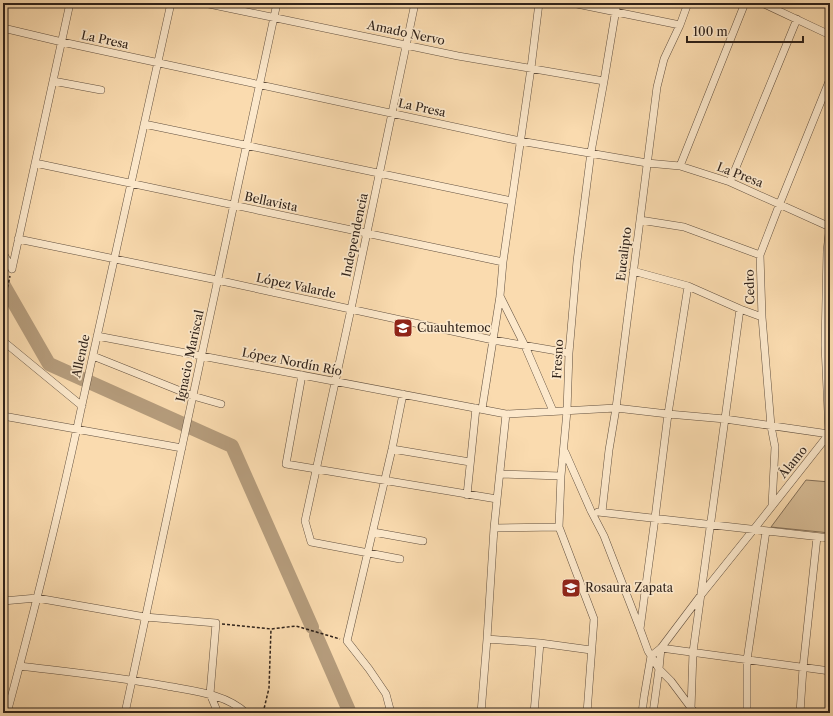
<svg xmlns="http://www.w3.org/2000/svg" width="833" height="716" font-family="'Libre Caslon Text',serif">
	<style>
		.green { fill: #d7bc96; stroke: #836f58 }
		.lines { fill: none; stroke-linecap: round; stroke-linejoin: round }
		.river { stroke: #b59c7c; stroke-width: 14 }
		.minor-casing { stroke: #62503f; stroke-width: 8 }
		.path { stroke: #2f221a; stroke-width: 1.5; stroke-dasharray: 3 2; stroke-linecap: butt }
		.minor { stroke: #fce8cb; stroke-width: 7 }
		.labels { text-anchor: middle; stroke-width: 3.5; stroke-linejoin: round; paint-order: stroke }
		.street-label { font-size: 12px; fill: #2f221a; stroke: #fce8cb }
		.poi-label { font-size: 12px; fill: #2f221a; stroke: #fce8cb; text-anchor: start }
	</style>
	<rect width="100%" height="100%" fill="#fadbaf"/>
	<filter id="stains"><feTurbulence type="fractalNoise" baseFrequency=".005" numOctaves="4"/><feColorMatrix values="0 0 0 0 .2 0 0 0 0 .09 0 0 0 0 .02 0 0 0 .5 -.17"/></filter>
	<radialGradient id="worn" r=".72"><stop offset=".6" stop-color="#630" stop-opacity="0"/><stop offset="1" stop-color="#630" stop-opacity=".3"/></radialGradient>
	<!-- green -->
	<path class="green" d="M806,480l24,2v51l-59,-6z"/>
	<g class="lines">
		<!-- river -->
		<path class="river" d="M3,284l46,80 183,82 80,181
			M316,635l34,78"/>
		<defs>
			<path id="minor" d="M204,3l254,53 146,25
				M572,3l108,22
				M762,3l68,32
				M3,28l59,14 458,99 127,22 33,3 50,16 100,45
				M53,81l48,9
				M144,124l368,77
				M35,163l468,99
				M680,166l65,-163
				M730,182l67,-163
				M640,220l44,7 76,28
				M18,239l199,41 276,60 76,13
				M3,253l9,16
				M12,269l58,-266
				M633,271l55,15 52,23 22,8
				M500,296l25,50 28,65
				M97,336l409,78 110,-6 52,6 57,5 104,15
				M3,341l79,65
				M93,356l100,40 28,8
				M302,375l-16,89 211,35
				M482,409l18,-113 3,-34 28,-194 8,-65
				M3,416l179,32
				M392,449l78,13
				M565,452l26,59 13,25 36,93 8,22 11,18 12,12 24,32
				M500,474l61,2
				M467,495l9,-87
				M772,506l3,-59 -4,-21 -9,-109 -2,-62 20,-52 50,-124
				M598,512l232,26
				M602,512l7,-62 7,-42 41,-321 7,-28 16,-34 8,-22
				M494,528l65,-1
				M373,532l50,9
				M400,559l-89,-17 -6,-21 46,-212 64,-306
				M3,601l34,-3 108,19 71,6 -6,71 8,19
				M640,629l15,-111 13,-104 20,-128
				M487,639l53,4 51,7
				M661,648l169,23
				M20,666c49,6 98,11 147,20 27,5 59,8 79,27
				M691,709l2,-57 47,-343
				M7,713c28,-104 54,-208 76,-313l88,-397
				M125,713l58,-271 94,-439
				M391,713l-5,-19 -17,-25 -22,-28 45,-192 11,-55
				M481,713l6,-74 7,-111 12,-114
				M534,713l6,-70
				M587,713l7,-94 -35,-92 2,-51 6,-65 2,-58 8,-92 14,-109 13,-71 13,-78
				M642,713l2,-16 7,-41 10,-8 40,-53 53,-66 75,-95 -4,-89 2,-94 3,-26
				M653,713l6,-44 2,-21
				M747,713v-53l19,-129
				M800,713l3,-45 14,-131"/>
		</defs>
		<!-- minor casing -->
		<use href="#minor" class="minor-casing"/>
		<!-- path -->
		<path class="path" d="M3,307l7,-31
			M222,624l49,5 25,-3 44,13
			M263,713l6,-25 2,-59"/>
		<!-- minor -->
		<use href="#minor" class="minor"/>
	</g>
	<!-- icons -->
	<defs>
		<symbol id="school-square" viewBox="-11 -11 22 22"><rect x="-9" y="-9" width="18" height="18" rx="4" fill="#8f2418" stroke="#fce8cb"/><path d="M0-5L7-2L0 1L-7-2ZM-4 1L0 2.5L4 1V4Q0 6-4 4Z" fill="#fff"/></symbol>
	</defs>
	<g fill-rule="evenodd">
		<use href="#school-square" x="392" y="317" width="22" height="22"/>
		<use href="#school-square" x="560" y="577" width="22" height="22"/>
	</g>
	<g class="labels">
		<!-- street labels -->
		<g class="street-label">
			<text transform="translate(406 33) rotate(12)" y="4">Amado Nervo</text>
			<text transform="translate(105 40) rotate(12)" y="4">La Presa</text>
			<text transform="translate(422 108) rotate(12)" y="4">La Presa</text>
			<text transform="translate(740 175) rotate(21)" y="4">La Presa</text>
			<text transform="translate(271 202) rotate(12)" y="4">Bellavista</text>
			<text transform="translate(355 235) rotate(-78)" y="4">Independencia</text>
			<text transform="translate(624 254) rotate(-83)" y="4">Eucalipto</text>
			<text transform="translate(296 286) rotate(12)" y="4">López Valarde</text>
			<text transform="translate(750 287) rotate(-92)" y="4">Cedro</text>
			<text transform="translate(81 356) rotate(-77)" y="4">Allende</text>
			<text transform="translate(190 356) rotate(-78)" y="4">Ignacio Mariscal</text>
			<text transform="translate(558 359) rotate(-87)" y="4">Fresno</text>
			<text transform="translate(292 362) rotate(11)" y="4">López Nordín Río</text>
			<text transform="translate(793 462) rotate(-51)" y="4">Álamo</text>
		</g>
		<!-- poi labels -->
		<g class="poi-label">
			<text x="417" y="332">Cuauhtemoc</text>
			<text x="585" y="592">Rosaura Zapata</text>
		</g>
	</g>
	<!-- margin -->
	<rect width="833" height="716" fill="none" stroke="#fadbaf" stroke-width="16"/>
	<rect x="4" y="4" width="825" height="708" fill="none" stroke="#2f221a" stroke-width="2"/>
	<rect x="8" y="8" width="817" height="700" fill="none" stroke="#2f221a"/>
	<!-- scale -->
	<path d="M687 36v6h116v-6" fill="none" stroke="#2f221a" stroke-width="2"/>
	<text x="693" y="36" font-size="12" fill="#2f221a" stroke="#fce8cb" stroke-width="3" paint-order="stroke">100 m</text>
	<rect width="100%" height="100%" filter="url(#stains)"/>
	<rect width="100%" height="100%" fill="url(#worn)"/>
</svg>
